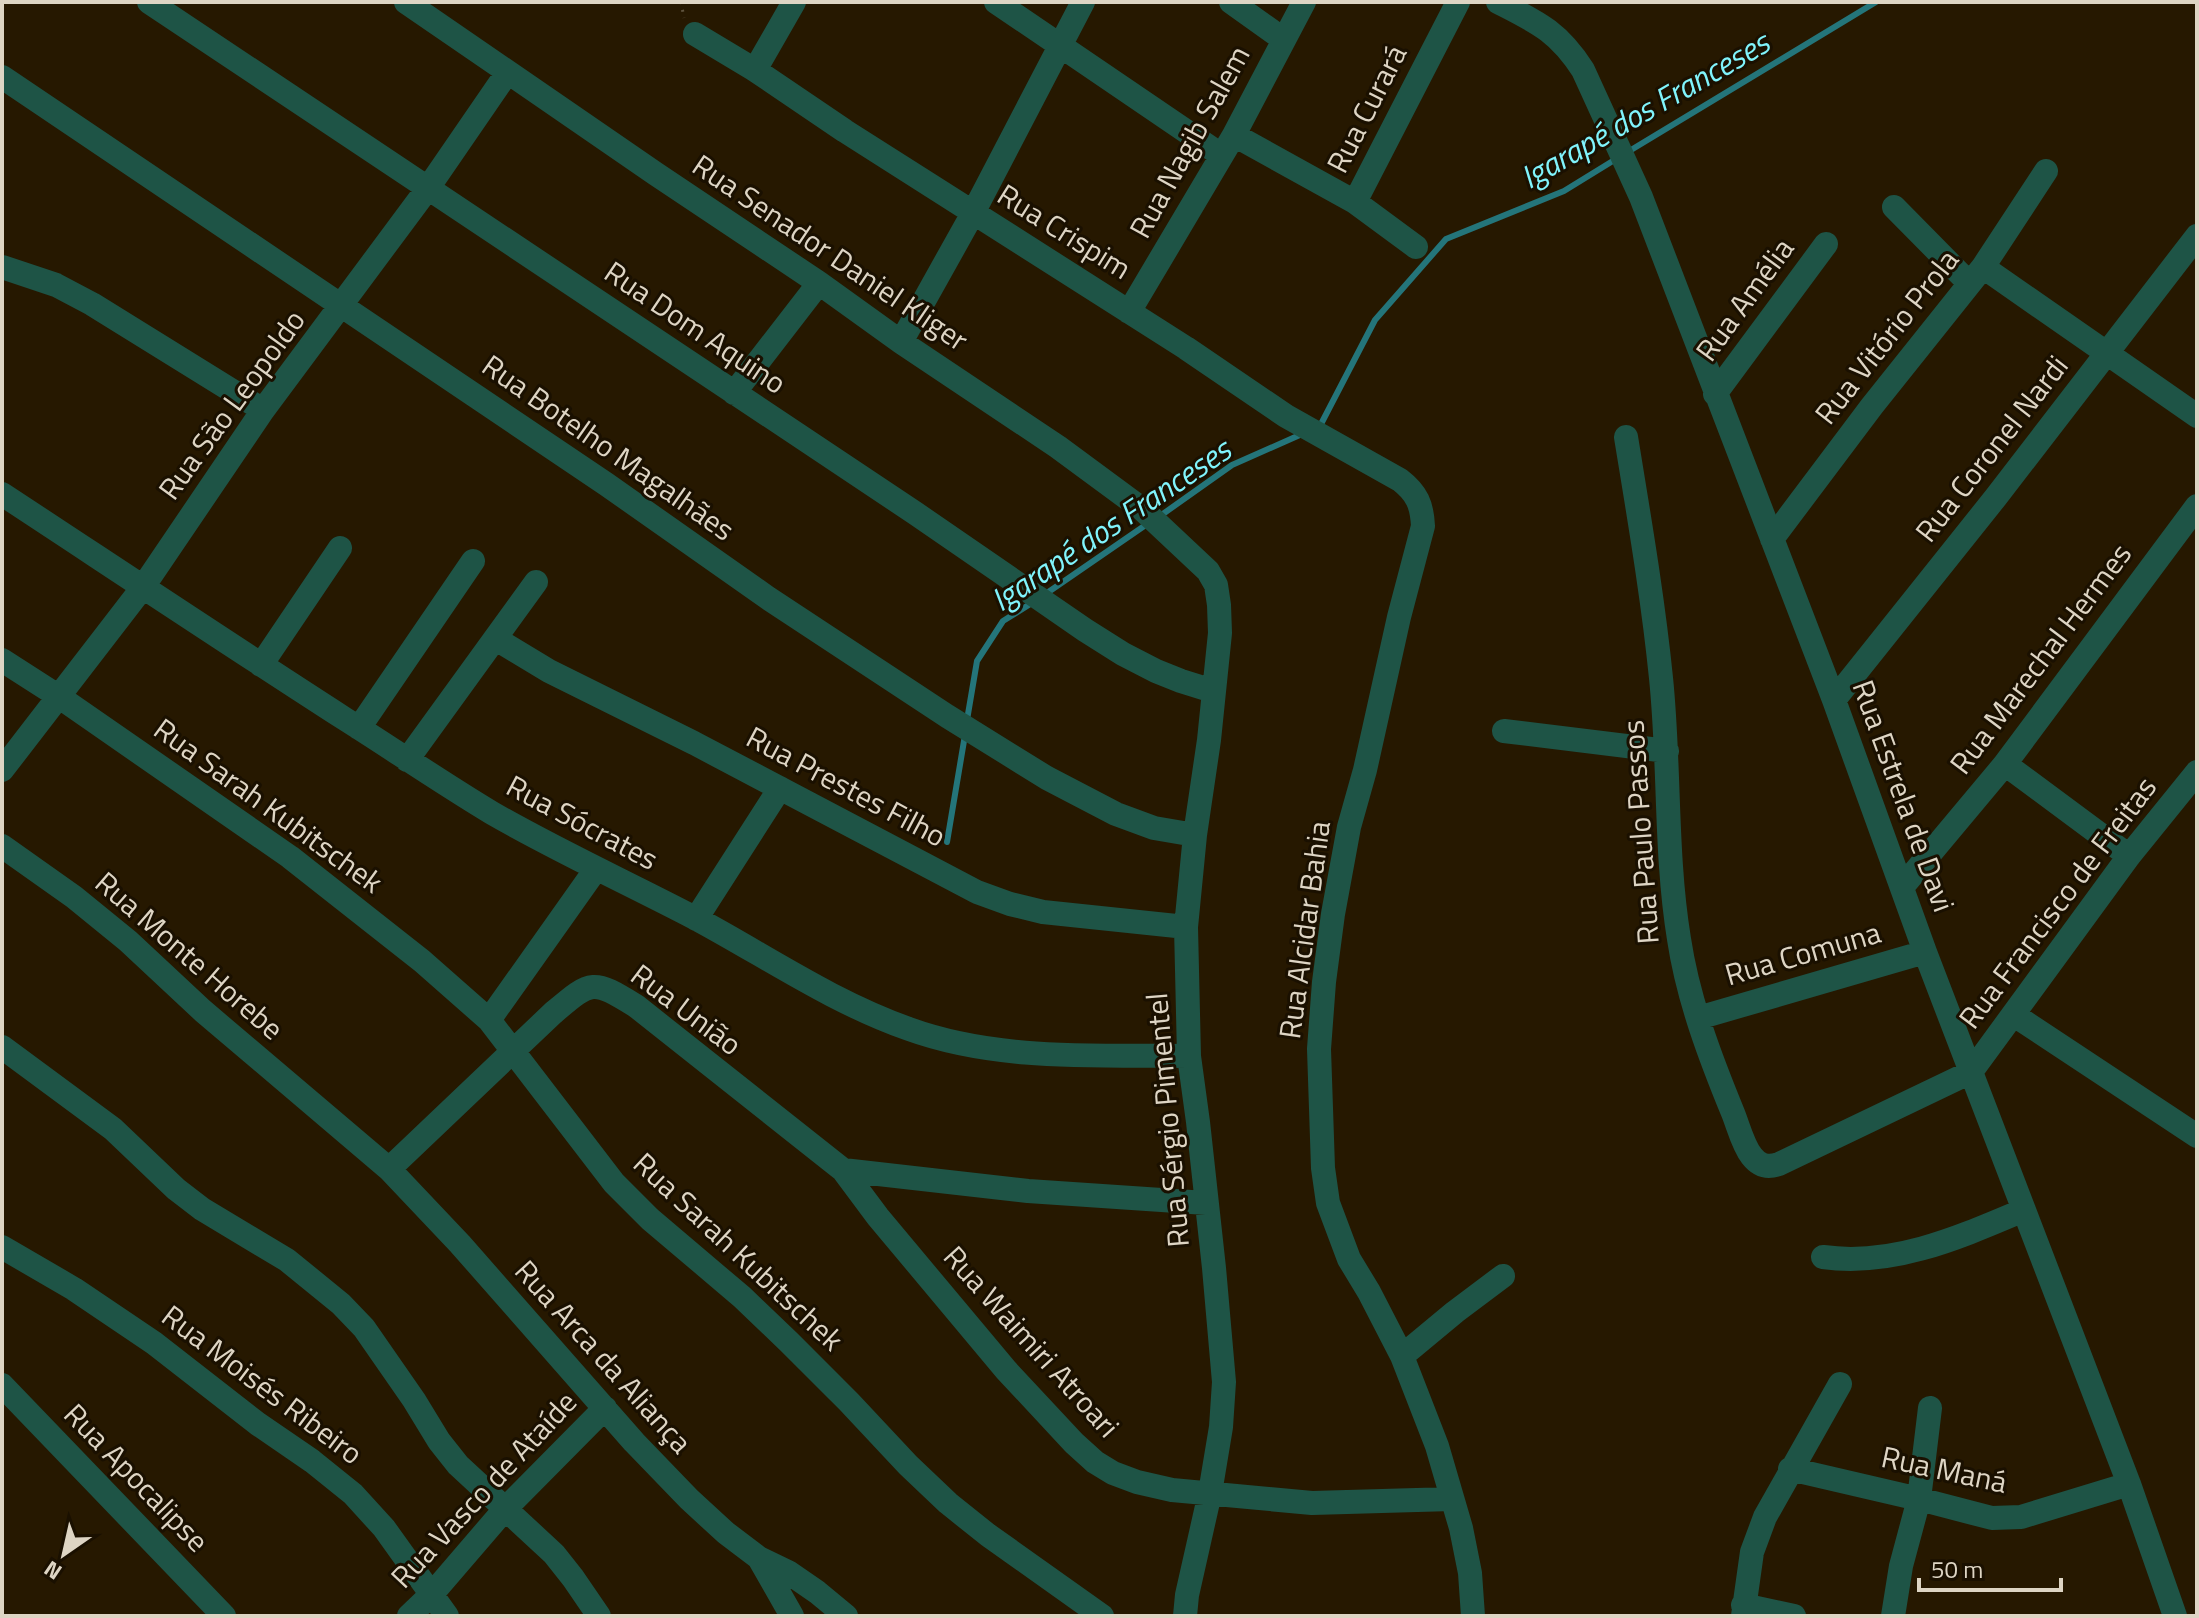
<svg xmlns="http://www.w3.org/2000/svg" width="2199" height="1618" font-family="'Titillium Web',sans-serif">
	<style>
		.lines { fill: none; stroke-linecap: round; stroke-linejoin: round }
		.stream { stroke: #24757a; stroke-width: 6 }
		.path { stroke: #60543e; stroke-width: 3; stroke-dasharray: 2 6; stroke-linecap: butt }
		.minor { stroke: #1e5446; stroke-width: 24 }
		.labels { text-anchor: middle; stroke-width: 6; stroke-linejoin: round; paint-order: stroke }
		.street-label { font-size: 30px; fill: #ded5c4; stroke: #1a1000 }
		.water-label { font-size: 32px; font-style: italic; fill: #80f4fc; stroke: #1a1000 }
	</style>
	<rect width="100%" height="100%" fill="#261800"/>
	<g class="lines">
		<!-- stream -->
		<path class="stream" d="M1626,153l250,-151
			M1320,426l55,-106 71,-81 118,-48 52,-32
			M1160,516l72,-51 70,-31
			M1044,595l106,-73
			M967,720l10,-59 26,-40 32,-20
			M947,842l18,-107"/>
		<!-- path -->
		<path class="path" d="M681,2l3,16"/>
		<!-- minor -->
		<path class="minor" d="M149,2l766,511 170,117 38,24 33,17 25,10 32,10
			M406,2l250,172 163,109 82,59 157,105 84,62 66,62 8,14 3,20 1,28 -11,107 -14,95 -9,92 3,129 9,66 16,146 10,114 -3,45 -11,66 -23,102 -2,21
			M996,2l225,153
			M1231,2l52,37
			M1498,2c39,20 60,29 85,68l58,127 193,503 91,252 204,532 46,132
			M695,34l60,36 90,61 341,217 100,68 114,64c17,13 22,25 23,46l-24,91 -34,153 -16,57 -16,87 -9,68 -5,67 4,119 5,35 21,56 20,33 33,64 35,90 24,82 9,45 3,43
			M755,70l39,-68
			M2,77l604,407 162,114 179,118 100,62 69,36 38,14 41,7
			M1234,135l121,67 61,45
			M1355,202l103,-200
			M1894,207l75,76
			M2,267l54,18 36,19 171,106
			M1983,267l214,149
			M1129,312l105,-177 70,-133
			M901,342l72,-129 110,-211
			M734,393l85,-110
			M1715,394l111,-150
			M1626,437c13,80 27,161 35,241 9,87 4,175 18,261 9,60 31,118 54,174 9,22 16,62 46,51l192,-92 158,-216 68,-84
			M2,494c114,75 228,151 343,225 49,31 97,64 147,94 66,38 136,70 203,105 71,38 137,84 214,111 88,32 188,26 280,27
			M1772,539l100,-133 111,-139 63,-96
			M496,639l53,32 145,72 283,149 33,12 33,8 143,15
			M2,660l56,36 232,161 132,104 67,59 125,163 36,36 92,78 47,45 60,60 59,63 40,38 40,32 114,81
			M261,665l79,-117
			M1834,700l162,-203 201,-261
			M359,728l114,-167
			M1504,731l163,20
			M407,760l129,-178
			M2005,764l124,92
			M2,770l141,-183 120,-177 165,-222 79,-115
			M2,846l72,51 54,44 75,70 186,158 71,75 174,198 55,57 37,34 33,25 29,14 29,20 29,24
			M1903,886l102,-122 192,-258
			M696,919l84,-131
			M2014,1015l183,121
			M1698,1018l227,-66
			M489,1020l107,-151
			M2,1047l111,82 63,60 26,20 85,51 54,44 23,24 50,72 25,41 19,24 96,89 19,24 26,38
			M389,1169l164,-156c39,-33 39,-34 83,-7l207,164 35,47 128,153 68,73 21,19 18,11 24,9 35,8 140,13 140,-4
			M843,1170l185,21 178,12
			M2,1247l72,42 80,54 104,81 54,37 41,33 31,34 63,88
			M1823,1257c70,10 137,-20 201,-47
			M1402,1356l53,-44 48,-36
			M2,1385l222,231
			M1790,1469l129,30 73,19 29,-1 108,-33
			M759,1558l33,58
			M1743,1605l51,11
			M409,1616l23,-22 73,-85 100,-101
			M1743,1616l9,-64 13,-35 75,-133
			M1893,1616l8,-50 18,-67 11,-91"/>
	</g>
	<g class="labels">
		<!-- street labels -->
		<g class="street-label">
			<text transform="translate(1367 109) rotate(-63)" y="10">Rua Curará</text>
			<text transform="translate(1190 142) rotate(-61)" y="10">Rua Nagib Salem</text>
			<text transform="translate(1064 232) rotate(32)" y="10">Rua Crispim</text>
			<text transform="translate(830 253) rotate(34)" y="10">Rua Senador Daniel Kliger</text>
			<text transform="translate(1745 300) rotate(-54)" y="10">Rua Amélia</text>
			<text transform="translate(695 328) rotate(34)" y="10">Rua Dom Aquino</text>
			<text transform="translate(1887 337) rotate(-52)" y="10">Rua Vitório Prola</text>
			<text transform="translate(232 405) rotate(-54)" y="10">Rua São Leopoldo</text>
			<text transform="translate(608 448) rotate(35)" y="10">Rua Botelho Magalhães</text>
			<text transform="translate(1992 449) rotate(-52)" y="10">Rua Coronel Nardi</text>
			<text transform="translate(2041 659) rotate(-53)" y="10">Rua Marechal Hermes</text>
			<text transform="translate(846 787) rotate(28)" y="10">Rua Prestes Filho</text>
			<text transform="translate(1903 796) rotate(70)" y="10">Rua Estrela de Davi</text>
			<text transform="translate(268 806) rotate(36)" y="10">Rua Sarah Kubitschek</text>
			<text transform="translate(582 823) rotate(28)" y="10">Rua Sócrates</text>
			<text transform="translate(1641 832) rotate(-94)" y="10">Rua Paulo Passos</text>
			<text transform="translate(2058 903) rotate(-53)" y="10">Rua Francisco de Freitas</text>
			<text transform="translate(1305 930) rotate(-82)" y="10">Rua Alcidar Bahia</text>
			<text transform="translate(1803 954) rotate(-16)" y="10">Rua Comuna</text>
			<text transform="translate(189 956) rotate(41)" y="10">Rua Monte Horebe</text>
			<text transform="translate(686 1010) rotate(37)" y="10">Rua União</text>
			<text transform="translate(1168 1120) rotate(-95)" y="10">Rua Sérgio Pimentel</text>
			<text transform="translate(738 1252) rotate(43)" y="10">Rua Sarah Kubitschek</text>
			<text transform="translate(1031 1342) rotate(48)" y="10">Rua Waimiri Atroari</text>
			<text transform="translate(603 1357) rotate(48)" y="10">Rua Arca da Aliança</text>
			<text transform="translate(262 1385) rotate(37)" y="10">Rua Moisés Ribeiro</text>
			<text transform="translate(1944 1470) rotate(12)" y="10">Rua Maná</text>
			<text transform="translate(136 1478) rotate(46)" y="10">Rua Apocalipse</text>
			<text transform="translate(484 1490) rotate(-47)" y="10">Rua Vasco de Ataíde</text>
		</g>
		<!-- water labels -->
		<g class="water-label">
			<text transform="translate(1645 110) rotate(-30)" y="11">Igarapé dos Franceses</text>
			<text transform="translate(1111 525) rotate(-34)" y="11">Igarapé dos Franceses</text>
		</g>
	</g>
	<!-- border -->
	<rect width="2199" height="1618" fill="none" stroke="#ded5c4" stroke-width="8"/>
	<!-- north arrow -->
	<g transform="translate(64 1554) rotate(214)" stroke="#1a1000" stroke-width="6" paint-order="stroke">
	<path d="M0-6L14 30L0 20L-14 30Z" fill="#ded5c4"/>
	<text y="-12" font-size="22" font-weight="bold" text-anchor="middle" fill="#ded5c4">N</text>
	</g>
	<!-- scale -->
	<path d="M1919 1578v12h142v-12" fill="none" stroke="#ded5c4" stroke-width="4"/>
	<text x="1931" y="1578" font-size="24" fill="#ded5c4" stroke="#1a1000" stroke-width="6" paint-order="stroke">50 m</text>
</svg>
